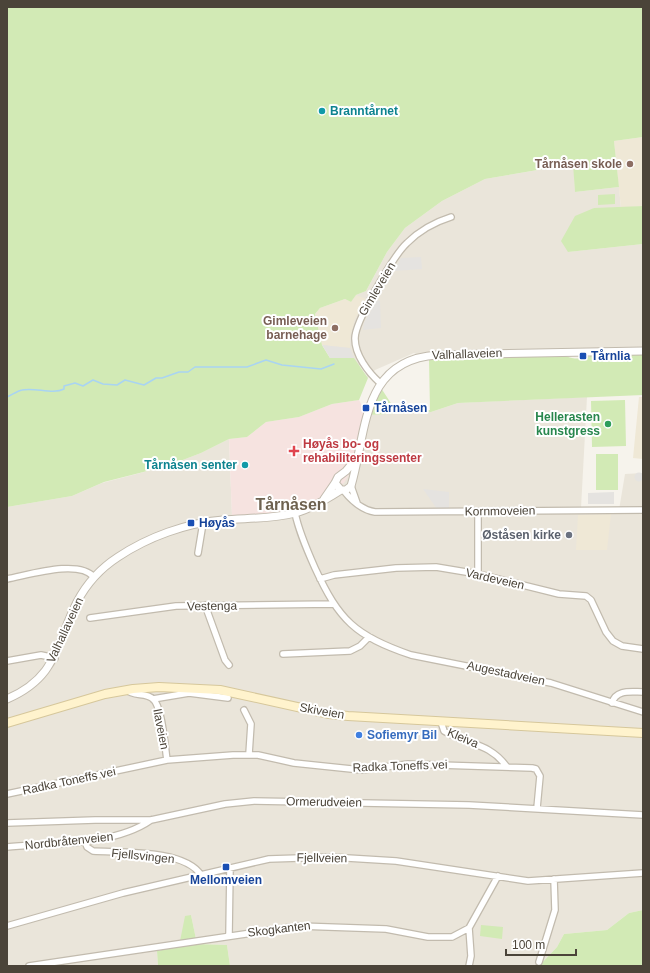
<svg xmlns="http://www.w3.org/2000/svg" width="650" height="973" font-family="Arial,sans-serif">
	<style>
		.residential { fill: #eae5da }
		.education { fill: #efe8d6 }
		.medical { fill: #f6e3e0 }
		.green { fill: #d2eab5 }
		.parking { fill: #e5e3e0 }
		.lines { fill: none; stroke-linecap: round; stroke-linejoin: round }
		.stream { stroke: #a9d4f2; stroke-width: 1.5 }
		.minor-casing { stroke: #c2bbae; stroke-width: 8 }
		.tertiary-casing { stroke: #c2bbae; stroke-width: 9 }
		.secondary-casing { stroke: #d6c79b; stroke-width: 10 }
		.minor { stroke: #fff; stroke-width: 5.5 }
		.tertiary { stroke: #fff; stroke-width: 7 }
		.secondary { stroke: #fff3cd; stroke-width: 8 }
		.culture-dot { fill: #0f9aa8; stroke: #fff; stroke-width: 1.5 }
		.education-dot { fill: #8d6e63; stroke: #fff; stroke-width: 1.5 }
		.transit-dot { fill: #1a4fb4; stroke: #fff; stroke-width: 1.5 }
		.leisure-dot { fill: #2e9e5b; stroke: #fff; stroke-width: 1.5 }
		.health-dot { fill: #e0444e; stroke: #fff; stroke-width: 1.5 }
		.worship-dot { fill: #6b7280; stroke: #fff; stroke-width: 1.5 }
		.shop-dot { fill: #3f7fe0; stroke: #fff; stroke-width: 1.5 }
		.labels { text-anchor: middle; stroke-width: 4; stroke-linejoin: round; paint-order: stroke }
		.culture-label { font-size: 12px; font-weight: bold; fill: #0d838f; stroke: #fff; text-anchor: start }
		.education-label { font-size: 12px; font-weight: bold; fill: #785e54; stroke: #fff; text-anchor: end }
		.street-label { font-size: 12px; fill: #4b4439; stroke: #fff }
		.transit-label { font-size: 12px; font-weight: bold; fill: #164399; stroke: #fff; text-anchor: start }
		.leisure-label { font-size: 12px; font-weight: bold; fill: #27864d; stroke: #fff; text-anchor: end }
		.health-label { font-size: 12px; font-weight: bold; fill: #be3a42; stroke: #fff; text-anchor: start }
		.worship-label { font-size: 12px; font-weight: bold; fill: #5b616d; stroke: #fff; text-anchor: end }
		.shop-label { font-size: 12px; font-weight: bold; fill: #366cbe; stroke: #fff; text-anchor: start }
		.district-label { font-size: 16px; font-weight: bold; fill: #6e6250; stroke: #fff }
	</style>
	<rect width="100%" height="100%" fill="#f6f3ec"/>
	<!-- residential -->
	<path class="residential" d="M574,164l1,28 44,-5 2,21h-27l-26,44 75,-8v109l-214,6 -15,-6 -39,17 -7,8 -6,-11 -40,-22 34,-50 10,-4 21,-39 18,-24 37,-27 43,-22z
		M587,397l-6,111 38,2 6,-36 18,-1v437l-14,3 -22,17 -43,4 -7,13 -18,19h-309l-3,-21 -30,-1 -6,-29 -12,31 -22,5 1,15h-151v-459l65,-11 30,-13 65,-17 34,-13 28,-14 3,77 135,-101 64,-3 27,-9z"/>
	<!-- education -->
	<path class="education" d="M643,137v69l-22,2 -7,-67z
		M356,295l10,4 -11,20 -5,18v11l-28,-3 -7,-31 5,-6 25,-9 6,3z
		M639,397h4v62l-10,-1z
		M611,514l-4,36h-31l2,-35z"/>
	<!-- medical -->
	<path class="medical" d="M359,400l8,15 -12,49 -11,19 -31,19 -19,9 -62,5 -3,-77 18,-2 19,-15 33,-5 33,-13z"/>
	<!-- green -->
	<path class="green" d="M7,7h636v130l-29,4 5,46 -44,5 -2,-28 -88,15 -43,22 -37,27 -18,24 -21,39 -10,4 -5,7 -6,-3 -25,9 -5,6 7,31 8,13h24l14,20 -9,22 -27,4 -33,13 -33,5 -19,15 -18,2 -28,14 -34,13 -63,16 -32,14 -65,11z
		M615,194v10l-17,1v-10z
		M643,206v38l-75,8 -7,-11 14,-25 19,-8z
		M643,353v42l-185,8 -27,9 -64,3 14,-27 15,23 34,-1 -1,-51 137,-3c9,4 18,3 27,-1z
		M625,400l1,46 -34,1 -1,-46z
		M596,454h22v36h-22z
		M643,910v56h-104l18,-19 7,-13 43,-4 22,-17z
		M191,915l6,29 30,1 3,21h-72l-1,-15 22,-5 6,-30z
		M481,925l22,2 -1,12 -22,-3z"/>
	<!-- parking -->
	<path class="parking" d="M421,257l1,12 -28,2 7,-13z
		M377,300l3,1 1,27 -18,2 1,-7z
		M322,345l28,3 4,10h-24z
		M634.5 477a4.5 4.5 0 1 1 9 0a4.5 4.5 0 1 1-9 0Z
		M423,489l26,3v17h-12z
		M614,492v12h-26v-11z"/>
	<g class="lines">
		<!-- stream -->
		<path class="stream" d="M7,397c5,-2 10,-6 15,-7 13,-3 31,5 42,-1v-3l11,-3 8,3 10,-6 10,4 14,1 8,-5 19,5 12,-7h6l17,-6h9l7,-5h52l19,-7 16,5 39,4 13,-5"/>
		<defs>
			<path id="minor" d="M380,383c-12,-11 -25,-28 -25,-44 -1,-16 39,-84 52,-96 12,-12 28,-21 44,-26
				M351,486l6,17
				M344,491c8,10 18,19 31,21l268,-2
				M478,511v63
				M295,513c4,19 12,37 20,55 24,52 40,68 96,87l140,28 92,29
				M198,553l5,-30
				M7,579c22,-4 71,-20 87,-2
				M320,579l14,-4 62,-7 40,-1 42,7 81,20 27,2 5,4 15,32 7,9 9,5 21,3
				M205,605l20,55 4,5
				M90,618l86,-12 158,-2
				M283,654l67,-3 10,-5 9,-9
				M7,661l34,-6 14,3
				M127,690c6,7 19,2 26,9 9,7 12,48 14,61
				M153,699l36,-6 39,5
				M612,703c4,-14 19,-11 31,-11
				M244,710l7,14 -2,30
				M441,722l3,9c23,14 45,11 63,36
				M7,794l160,-34 66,-5h25l36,8 67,7 47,-6 124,4 4,1 4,7 -3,32
				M7,823l88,-3h56l74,-16 29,-3 215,4 174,10
				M85,841l2,6 6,4c29,2 91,-2 108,24
				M7,847c44,-4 107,-1 144,-27
				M7,926l116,-33 146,-34 62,-2 65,4 132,20 115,-8
				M469,928l2,28 -2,10
				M229,935l1,-67
				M539,962l16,-52 -1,-31
				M29,966l270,-40 87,3 42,8h24l17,-9 29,-52"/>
			<path id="tertiary" d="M335,483l6,7h5l5,-4c16,-54 10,-126 86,-131l206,-4
				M324,499l11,-16 3,-6 8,-6 10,-12
				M7,699c51,-22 48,-54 70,-97 10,-19 24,-34 41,-45 30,-20 68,-34 105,-37 23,-2 49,-1 72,-7 16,-4 32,-14 46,-23"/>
			<path id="secondary" d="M7,723l98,-29 28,-5 26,-2 61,3 109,24 19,2 295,17"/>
		</defs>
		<!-- minor casing -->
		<use href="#minor" class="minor-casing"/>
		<!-- tertiary casing -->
		<use href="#tertiary" class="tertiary-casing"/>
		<!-- secondary casing -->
		<use href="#secondary" class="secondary-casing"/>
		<!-- minor -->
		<use href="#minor" class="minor"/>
		<!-- tertiary -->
		<use href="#tertiary" class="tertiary"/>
		<!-- secondary -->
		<use href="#secondary" class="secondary"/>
	</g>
	<!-- markers -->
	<g class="culture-dot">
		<circle cx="322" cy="111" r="4"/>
		<circle cx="245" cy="465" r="4"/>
	</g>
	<g class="education-dot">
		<circle cx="630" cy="164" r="4"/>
		<circle cx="335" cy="328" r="4"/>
	</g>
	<g class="transit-dot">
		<rect x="579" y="352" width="8" height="8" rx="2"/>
		<rect x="362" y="404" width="8" height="8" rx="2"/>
		<rect x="187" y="519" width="8" height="8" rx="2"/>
		<rect x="222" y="863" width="8" height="8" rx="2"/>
	</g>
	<circle class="leisure-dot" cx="608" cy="424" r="4"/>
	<path class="health-dot" d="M292 445h4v4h4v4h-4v4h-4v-4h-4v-4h4z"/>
	<circle class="worship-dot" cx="569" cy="535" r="4"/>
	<circle class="shop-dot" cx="359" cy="735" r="4"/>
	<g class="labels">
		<!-- culture labels -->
		<g class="culture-label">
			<text x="330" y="115">Branntårnet</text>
			<text x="237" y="469" text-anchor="end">Tårnåsen senter</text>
		</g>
		<!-- education labels -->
		<g class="education-label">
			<text x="622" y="168">Tårnåsen skole</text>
			<text x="327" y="325">Gimleveien<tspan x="327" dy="14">barnehage</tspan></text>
		</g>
		<!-- street labels -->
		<g class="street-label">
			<text transform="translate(377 289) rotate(-59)" y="4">Gimleveien</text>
			<text transform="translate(467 354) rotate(-2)" y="4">Valhallaveien</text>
			<text transform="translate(500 511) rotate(-1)" y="4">Kornmoveien</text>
			<text transform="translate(495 579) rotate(13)" y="4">Vardeveien</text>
			<text transform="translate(212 606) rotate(-1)" y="4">Vestenga</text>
			<text transform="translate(65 630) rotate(-65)" y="4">Valhallaveien</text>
			<text transform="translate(506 673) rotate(12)" y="4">Augestadveien</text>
			<text transform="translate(322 711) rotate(10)" y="4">Skiveien</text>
			<text transform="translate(161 729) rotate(79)" y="4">Ilaveien</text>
			<text transform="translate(463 738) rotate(23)" y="4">Kleiva</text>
			<text transform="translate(400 766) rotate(-2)" y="4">Radka Toneffs vei</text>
			<text transform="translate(69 781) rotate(-12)" y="4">Radka Toneffs vei</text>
			<text transform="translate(324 802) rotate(1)" y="4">Ormerudveien</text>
			<text transform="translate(69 841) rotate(-6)" y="4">Nordbråtenveien</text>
			<text transform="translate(143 856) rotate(6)" y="4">Fjellsvingen</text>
			<text transform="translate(322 858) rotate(1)" y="4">Fjellveien</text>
			<text transform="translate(279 929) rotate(-7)" y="4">Skogkanten</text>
		</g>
		<!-- transit labels -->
		<g class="transit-label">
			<text x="591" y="360">Tårnlia</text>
			<text x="374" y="412">Tårnåsen</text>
			<text x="199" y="527">Høyås</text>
			<text x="226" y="884" text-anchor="middle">Mellomveien</text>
		</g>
		<!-- leisure labels -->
		<g class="leisure-label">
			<text x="600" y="421">Hellerasten<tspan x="600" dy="14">kunstgress</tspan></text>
		</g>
		<!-- health labels -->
		<g class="health-label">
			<text x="303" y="448">Høyås bo- og<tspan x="303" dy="14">rehabiliteringssenter</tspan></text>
		</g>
		<!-- worship labels -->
		<g class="worship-label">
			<text x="561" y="539">Øståsen kirke</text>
		</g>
		<!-- shop labels -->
		<g class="shop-label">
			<text x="367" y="739">Sofiemyr Bil</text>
		</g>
		<!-- district labels -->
		<g class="district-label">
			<text x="291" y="510">Tårnåsen</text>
		</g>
	</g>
	<!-- border -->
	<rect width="650" height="973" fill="none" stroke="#4b4439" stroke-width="16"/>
	<!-- scale -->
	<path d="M506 949v6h70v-6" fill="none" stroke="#4b4439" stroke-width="2"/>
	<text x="512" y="949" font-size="12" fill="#4b4439" stroke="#ffffff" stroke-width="3" paint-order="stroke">100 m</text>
</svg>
